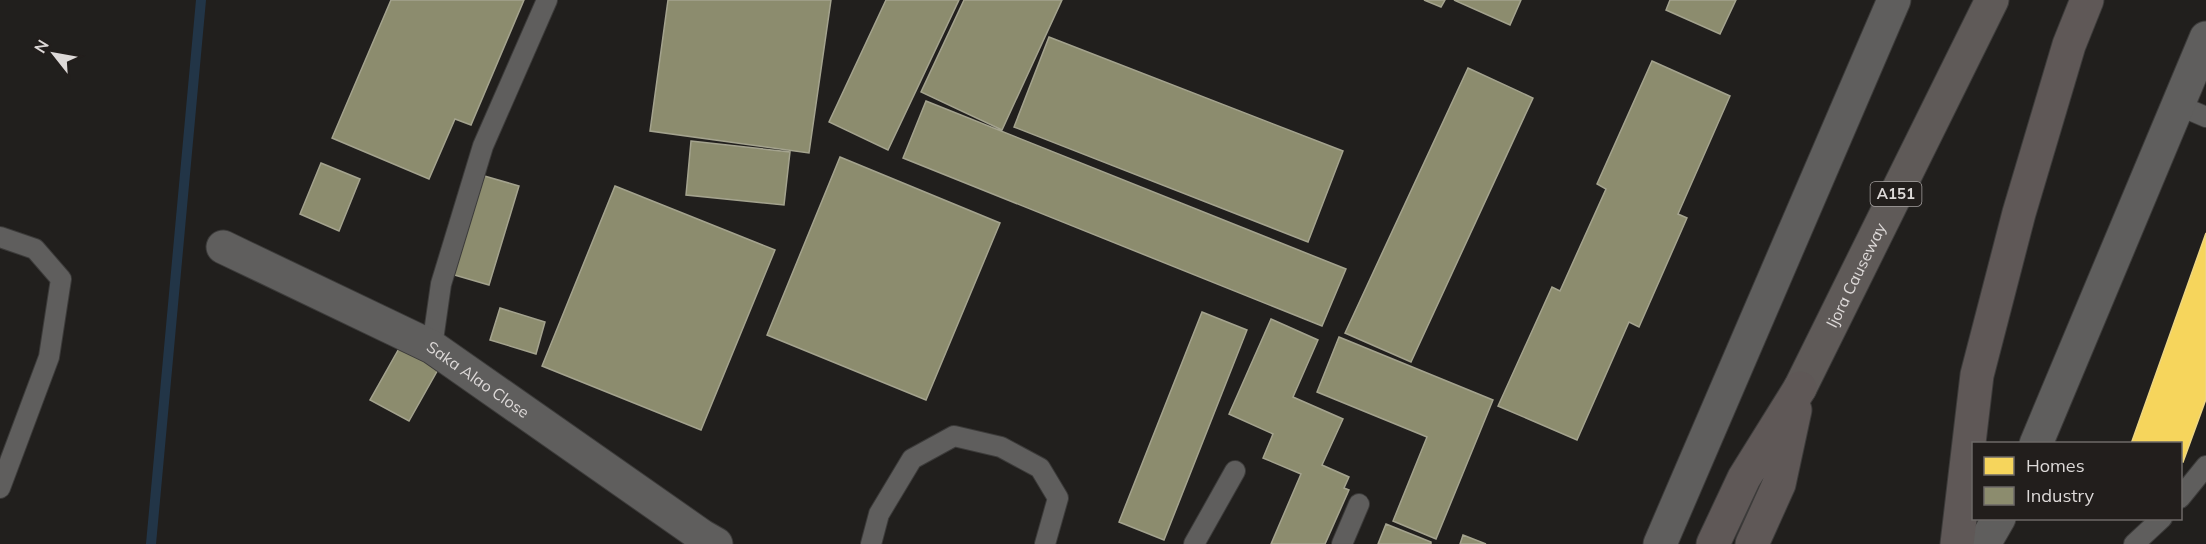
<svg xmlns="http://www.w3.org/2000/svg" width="2206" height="544" font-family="Mulish,sans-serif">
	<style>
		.homes { fill: #f6d55c; stroke: #eed681; stroke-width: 1.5 }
		.industry { fill: #8c8c6e; stroke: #a4a38e; stroke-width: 1.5 }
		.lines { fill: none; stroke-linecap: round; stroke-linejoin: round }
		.stream { stroke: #223547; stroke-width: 10 }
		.service-casing { stroke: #3c3b3a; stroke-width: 22 }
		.minor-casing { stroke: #3c3b3a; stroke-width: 35 }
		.tertiary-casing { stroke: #3c3b3a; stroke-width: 35 }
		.primary-casing { stroke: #3c3b3a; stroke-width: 35 }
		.motorway-casing { stroke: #3c3b3a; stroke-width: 35 }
		.service { stroke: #5f5e5d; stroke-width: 20 }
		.minor { stroke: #5f5e5d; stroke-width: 33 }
		.tertiary { stroke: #5f5e5d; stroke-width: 33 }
		.primary { stroke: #5f5a58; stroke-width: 33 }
		.motorway { stroke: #5f5857; stroke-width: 33 }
		.labels { text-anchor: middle; stroke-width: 6; stroke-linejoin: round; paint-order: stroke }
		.shield { fill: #221e1c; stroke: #a5a1a0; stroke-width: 1.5 }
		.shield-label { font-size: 15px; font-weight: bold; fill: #ddd9d8 }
		.street-label { font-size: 16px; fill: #ddd9d8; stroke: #221e1c }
	</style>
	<rect width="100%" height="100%" fill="#211f1d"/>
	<!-- homes -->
	<path class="homes" d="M2206,233v166l-23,63 -3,-1v-17h-49z"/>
	<!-- industry -->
	<path class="industry" d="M391,0h133l-53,125 -16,-6 -26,60 -97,-41z
		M668,0h163l-22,153 -159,-22z
		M886,0h73l-71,150 -59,-28z
		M964,0h98l-60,130 -81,-38z
		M1424,0h21l-4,7z
		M1454,0h67l-11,25z
		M1670,0h66l-16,34 -54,-24z
		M1049,37l294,114 -35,91 -294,-115z
		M1652,61l78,35 -52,118 9,4 -48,109 -10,-5 -52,118 -79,-34 54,-119 8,4 46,-102 -9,-5z
		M1468,68l65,30 -122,264 -66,-29z
		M926,101l420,168 -24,57 -419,-168z
		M691,141l99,11 -6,53 -98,-10z
		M840,157l160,66 -74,177 -159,-65z
		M321,163l39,16 -21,52 -39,-17z
		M481,175l38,11 -30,99 -38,-11z
		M615,186l160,64 -74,180 -159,-64z
		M500,308l45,14 -9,32 -46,-14z
		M1202,312l45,18 -83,210 -45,-18z
		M1271,319l47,21 -25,57 50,22 -21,46 27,12 -5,11 5,2 -24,54h-54l30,-70 -38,-16 10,-24 -44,-20z
		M1339,337l154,63 -57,139 -43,-18 34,-84 -110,-45z
		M401,345l39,21 -31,55 -39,-21z
		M1386,524l45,18v2h-53z
		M1463,535l23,9h-26z"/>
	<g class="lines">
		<!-- stream -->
		<path class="stream" d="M151,544l50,-544"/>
		<defs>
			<path id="service" d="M2178,105l28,12
				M0,237l35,12 26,30 -12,78 -49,131
				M432,347l9,-63 42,-138 64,-146
				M2180,498l26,-32
				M871,544l8,-30 33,-55 42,-23 47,11 39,21 18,30 -13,46
				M1194,544l41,-73
				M1342,544l17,-40
				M2134,544l28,-26"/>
			<g id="minor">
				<path id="s1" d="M223,247l209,100 270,189 14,8"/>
			</g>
			<path id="tertiary" d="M2036,444l170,-406
				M1660,544l234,-544
				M1984,544l15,-26"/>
			<g id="primary">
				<path id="s2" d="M1800,388l192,-388"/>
			</g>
			<path id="motorway" d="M1713,544l31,-66 56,-90
				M1752,544l27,-60 16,-74
				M1957,544l20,-169 42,-162 50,-168 18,-45"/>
		</defs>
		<!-- service casing -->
		<use href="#service" class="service-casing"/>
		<!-- minor casing -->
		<use href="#minor" class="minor-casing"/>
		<!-- tertiary casing -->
		<use href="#tertiary" class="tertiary-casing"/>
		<!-- primary casing -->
		<use href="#primary" class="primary-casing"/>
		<!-- motorway casing -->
		<use href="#motorway" class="motorway-casing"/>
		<!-- service -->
		<use href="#service" class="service"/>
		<!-- minor -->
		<use href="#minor" class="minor"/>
		<!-- tertiary -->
		<use href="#tertiary" class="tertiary"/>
		<!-- primary -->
		<use href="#primary" class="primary"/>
		<!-- motorway -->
		<use href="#motorway" class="motorway"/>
	</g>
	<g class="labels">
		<!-- shield labels -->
		<rect class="shield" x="1870.5" y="182" width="51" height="24" rx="4.5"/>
		<g class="shield-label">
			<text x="1896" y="199">A151</text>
		</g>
		<!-- street labels -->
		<g class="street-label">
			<text dy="6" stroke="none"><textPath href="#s2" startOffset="126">Ijora Causeway</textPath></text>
			<text dy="6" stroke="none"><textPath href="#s1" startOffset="288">Saka Alao Close</textPath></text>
		</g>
	</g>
	<!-- legend -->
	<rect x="1972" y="442" width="210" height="78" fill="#221e1c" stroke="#6d6967" stroke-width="1.5"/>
	<rect x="1984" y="457" width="30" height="18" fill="#f6d55c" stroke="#6d6967" stroke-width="1.5"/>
	<text x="2026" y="472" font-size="18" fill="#ddd9d8">Homes</text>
	<rect x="1984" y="487" width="30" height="18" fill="#8c8c6e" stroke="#6d6967" stroke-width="1.5"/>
	<text x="2026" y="502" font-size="18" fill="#ddd9d8">Industry</text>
	<!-- north arrow -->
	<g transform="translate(54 54) rotate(301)" stroke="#221e1c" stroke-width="4.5" paint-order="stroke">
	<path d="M0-4.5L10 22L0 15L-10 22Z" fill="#ddd9d8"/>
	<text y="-9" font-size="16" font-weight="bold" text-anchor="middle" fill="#ddd9d8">N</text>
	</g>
</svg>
